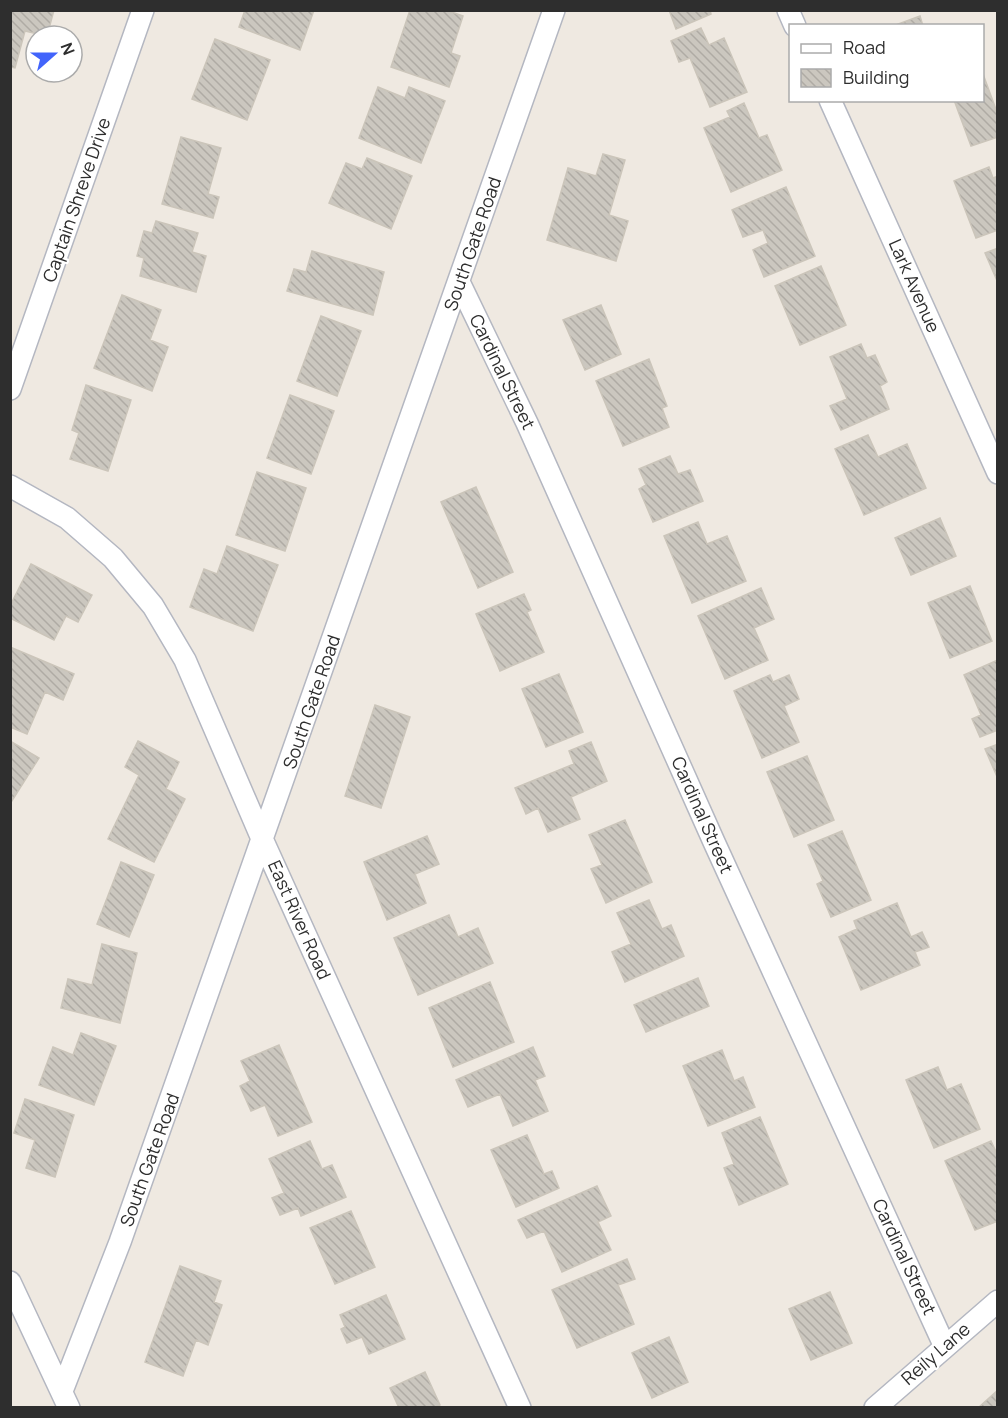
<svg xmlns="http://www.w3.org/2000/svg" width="1008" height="1418" font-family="Manrope,sans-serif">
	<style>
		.building { fill: url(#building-back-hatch); stroke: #cbc5ba; stroke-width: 1.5 }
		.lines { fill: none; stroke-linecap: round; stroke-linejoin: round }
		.minor-casing { stroke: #b4b7c1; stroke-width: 24 }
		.minor { stroke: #fff; stroke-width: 21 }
		.labels { text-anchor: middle; stroke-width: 4.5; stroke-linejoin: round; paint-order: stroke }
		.street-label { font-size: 18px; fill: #2e2e2e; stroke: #fff }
	</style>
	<defs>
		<pattern id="building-back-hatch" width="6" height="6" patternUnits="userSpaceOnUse" patternTransform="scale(1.5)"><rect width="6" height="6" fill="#cbc7bf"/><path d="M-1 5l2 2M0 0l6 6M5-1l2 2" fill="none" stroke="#afaba4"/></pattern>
	</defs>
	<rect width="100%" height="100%" fill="#efe9e1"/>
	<!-- building -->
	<path class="building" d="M10,10h44l-7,26 -22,-5 -10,37 -5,-1z
		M245,10h69l-14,40 -61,-23z
		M410,10h36l17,6 -12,37 9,3 -11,31 -58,-20z
		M669,10h41l1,4 -35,15z
		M920,16l3,10h-30z
		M701,28l8,17 15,-7 23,54 -37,15 -20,-49 -11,4 -8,-21z
		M215,39l55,21 -23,60 -55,-21z
		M983,74l15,41v22l-27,9 -17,-46h28z
		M378,87l27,11 4,-11 36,14 -24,62 -62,-25z
		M744,103l15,35 8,-3 15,35 -51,22 -27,-64 26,-11 -3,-6z
		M181,137l40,11 -13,46 11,3 -6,21 -51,-14z
		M603,154l22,6 -16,55 19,6 -12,40 -69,-21 21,-72 28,8z
		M367,158l45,18 -21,53 -62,-26 17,-40 16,6z
		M989,167l4,11 5,-2v54l-22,8 -22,-57z
		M786,187l29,69 -51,21 -11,-27 15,-7 -5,-13 -20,7 -11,-27z
		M156,221l42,12 -6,19 14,4 -10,36 -56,-16 4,-18 -7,-2 7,-25 8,2z
		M998,248v35l-13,-30z
		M312,251l72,21 -11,43 -86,-24 7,-22 12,3z
		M821,266l25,59 -46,20 -25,-59z
		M122,295l39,15 -11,30 18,7 -16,44 -58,-23z
		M601,305l20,49 -36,16 -22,-50z
		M321,316l40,15 -24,65 -40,-15z
		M861,344l6,14 8,-3 12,27 -7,4 9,23 -48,21 -11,-24 17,-7 -17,-42z
		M649,359l18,47 -5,2 7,19 -46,19 -27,-65z
		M86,385l45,15 -23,71 -38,-12 9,-26 -7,-3z
		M290,395l44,16 -23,63 -44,-16z
		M868,435l10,22 29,-13 19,44 -62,27 -29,-66z
		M670,456l8,18 12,-4 13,31 -50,21 -14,-33 7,-4 -7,-16z
		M257,472l49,16 -21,63 -49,-16z
		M476,487l37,85 -35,16 -37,-86z
		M940,518l16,38 -45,19 -16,-37z
		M698,522l9,22 20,-8 19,45 -54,22 -28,-67z
		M227,546l51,19 -25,66 -63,-24 14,-38 13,5z
		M31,564l61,31 -14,27 -12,-6 -12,24 -44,-22v-12z
		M970,586l22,55 -42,17 -22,-55z
		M761,588l13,31 -20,9 14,32 -43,19 -27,-63z
		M524,594l7,16 -4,2 17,40 -44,19 -24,-57z
		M10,647l64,27 -11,26 -18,-8 -18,42 -17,-7z
		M998,660v70l-18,7 -8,-18 9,-4 -17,-40z
		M559,674l24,58 -37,15 -24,-58z
		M770,675l3,7 16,-7 10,24 -15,7 15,36 -37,16 -28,-67z
		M375,705l35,12 -29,91 -36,-12z
		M10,741l29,17 -29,46z
		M138,741l41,21 -13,27 19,10 -31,63 -46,-23 31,-64 -14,-8z
		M591,742l16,39 -36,16 9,22 -32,13 -10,-24 -12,6 -11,-26 59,-24 -5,-13z
		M998,744v35l-13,-30z
		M807,756l27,64 -40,17 -27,-65z
		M625,820l27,62 -46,21 -15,-34 11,-4 -13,-30z
		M842,831l29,69 -40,17 -14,-33 6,-3 -15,-36z
		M427,836l12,28 -24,10 11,29 -39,17 -23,-58z
		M121,862l33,13 -25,62 -32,-13z
		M649,900l13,29 9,-4 13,31 -59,26 -13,-30 19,-8 -14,-31z
		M897,903l14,34 11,-5 7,15 -14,5 5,13 -59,25 -22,-53 18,-8 -3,-8z
		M449,915l9,22 20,-9 15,35 -75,32 -24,-57z
		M102,944l35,9 -17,70 -59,-15 7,-29 24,6z
		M698,978l11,28 -63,26 -12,-27z
		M490,982l24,60 -61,25 -24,-59z
		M81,1033l35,13 -22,59 -55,-20 14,-38 20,8z
		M279,1045l33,77 -34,14 -13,-31 -14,6 -11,-25 10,-5 -9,-20z
		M533,1047l12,29 -10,4 13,31 -35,15 -13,-32 -32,13 -12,-27z
		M722,1050l12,31 9,-4 12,30 -47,19 -25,-60z
		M938,1067l9,23 14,-6 19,45 -46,19 -28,-68z
		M25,1099l49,16 -19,62 -29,-9 9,-28 -21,-7z
		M760,1117l28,67 -49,21 -15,-37 10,-4 -12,-31z
		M527,1135l17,39 8,-3 7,17 -43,19 -25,-57z
		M310,1141l12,28 10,-4 14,32 -45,19 -3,-8 -18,7 -8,-17 12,-5 -15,-34z
		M991,1141l7,15v65l-23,9 -30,-69z
		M597,1186l14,30 -13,6 13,28 -49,22 -18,-41 -17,7 -9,-18z
		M351,1211l24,56 -40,17 -25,-56z
		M627,1259l8,20 -17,6 16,39 -57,24 -25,-58z
		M180,1266l41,15 -7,21 8,3 -14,40 -12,-5 -13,36 -38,-14z
		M830,1292l22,51 -41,17 -22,-51z
		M386,1295l19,44 -36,15 -7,-17 -15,6 -6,-14 4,-2 -5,-12z
		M669,1337l19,45 -36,16 -20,-45z
		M425,1372l15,33 -5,3h-36l-9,-20z
		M998,1390v18h-19v-1z"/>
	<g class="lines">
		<defs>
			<path id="minor" d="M788,10l7,16
				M830,100l168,373
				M459,282l68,141 187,419 231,505
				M10,389l133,-379
				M10,486l57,32 46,40 40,48 32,54 78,181 257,567
				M10,1282l59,126
				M62,1391l58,-149 434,-1232
				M875,1408l123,-107"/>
		</defs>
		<!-- minor casing -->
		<use href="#minor" class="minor-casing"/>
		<!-- minor -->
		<use href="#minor" class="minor"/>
	</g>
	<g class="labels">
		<!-- street labels -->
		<g class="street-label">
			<text transform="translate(77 200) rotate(-71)" y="6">Captain Shreve Drive</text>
			<text transform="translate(473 244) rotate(-71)" y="6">South Gate Road</text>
			<text transform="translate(914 286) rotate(66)" y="6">Lark Avenue</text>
			<text transform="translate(502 372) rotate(64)" y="6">Cardinal Street</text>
			<text transform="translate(312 702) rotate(-71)" y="6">South Gate Road</text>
			<text transform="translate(702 815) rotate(66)" y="6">Cardinal Street</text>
			<text transform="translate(299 920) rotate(66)" y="6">East River Road</text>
			<text transform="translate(150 1160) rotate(-70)" y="6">South Gate Road</text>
			<text transform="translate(904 1257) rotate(65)" y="6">Cardinal Street</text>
			<text transform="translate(936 1354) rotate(-41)" y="6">Reily Lane</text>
		</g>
	</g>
	<!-- border -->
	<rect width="1008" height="1418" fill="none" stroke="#2e2e2e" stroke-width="24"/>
	<!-- legend -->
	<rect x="789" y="24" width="195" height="78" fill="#ffffff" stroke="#ababab" stroke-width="1.5"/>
	<rect x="801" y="44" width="30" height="9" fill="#ffffff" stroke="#ababab" stroke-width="1.5"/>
	<text x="843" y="54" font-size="18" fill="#2e2e2e">Road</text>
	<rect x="801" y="69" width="30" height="18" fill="url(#building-back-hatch)" stroke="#ababab" stroke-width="1.5"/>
	<text x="843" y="84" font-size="18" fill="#2e2e2e">Building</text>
	<!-- north arrow -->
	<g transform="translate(54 54) rotate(69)"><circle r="28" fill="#ffffff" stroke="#ababab" stroke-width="1.5"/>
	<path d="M0-4.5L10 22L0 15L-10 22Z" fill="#4264fb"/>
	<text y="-9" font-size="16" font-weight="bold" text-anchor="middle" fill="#2e2e2e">N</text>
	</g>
</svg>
